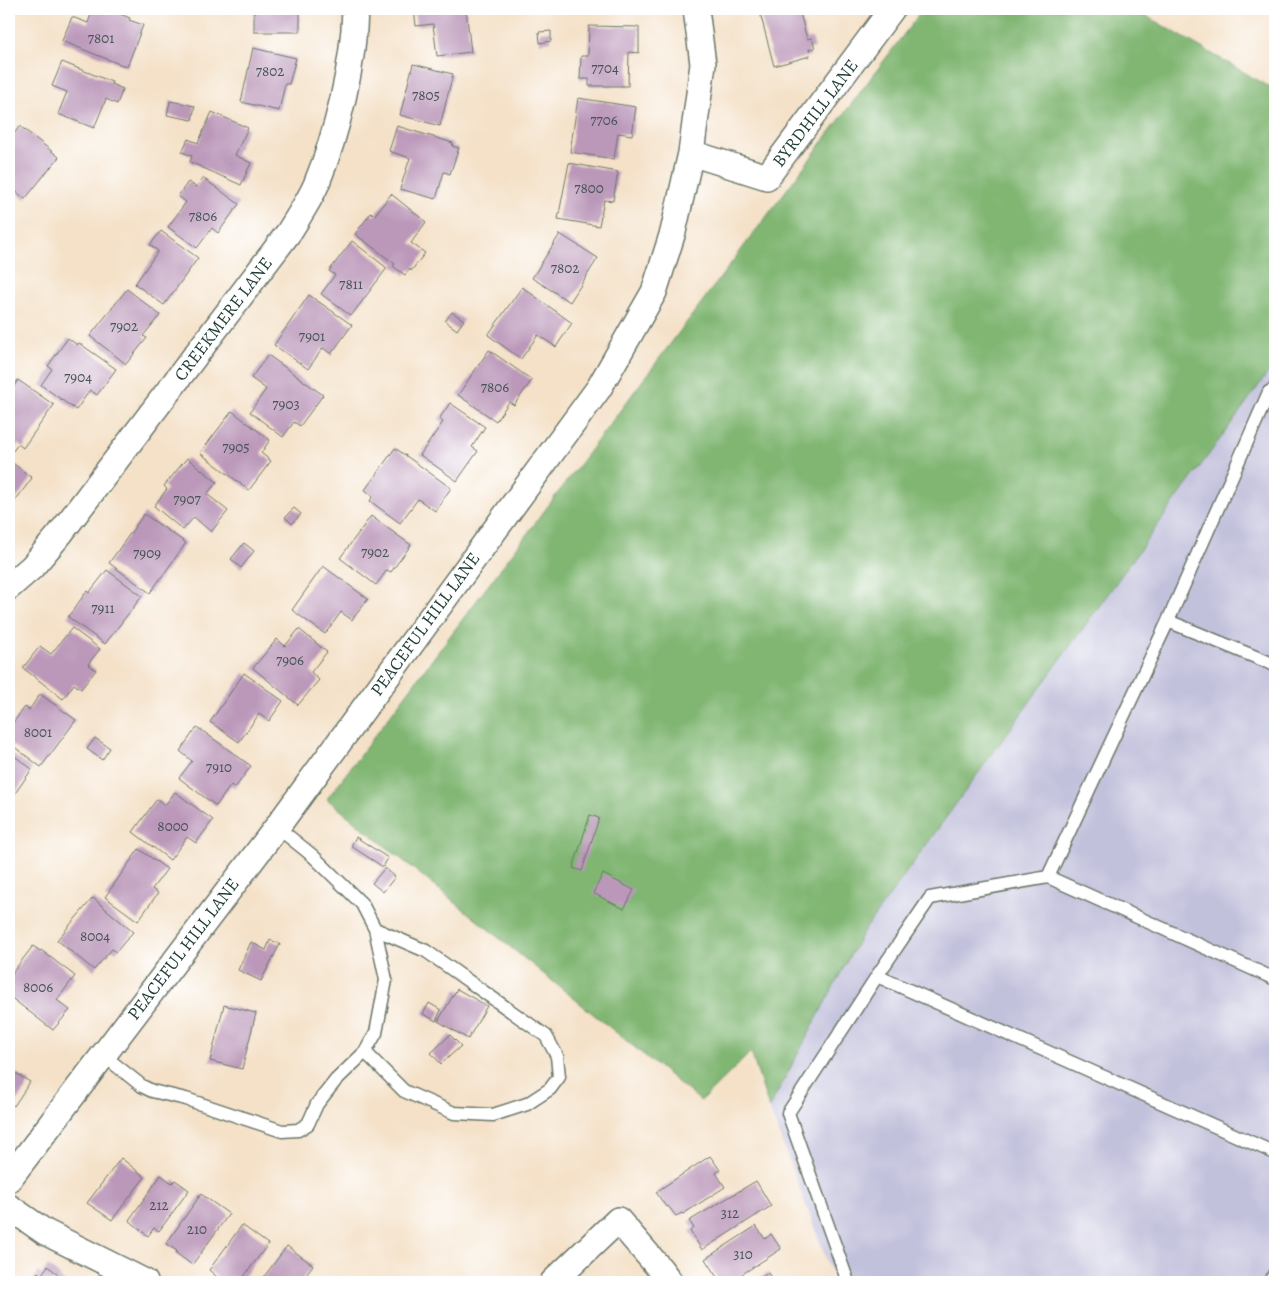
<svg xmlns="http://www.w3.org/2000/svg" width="1284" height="1291" font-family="Alegreya,serif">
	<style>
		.industrial { fill: #c2c1dc }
		.forest { fill: #80b672; stroke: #507a53 }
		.building { fill: #bb98ba }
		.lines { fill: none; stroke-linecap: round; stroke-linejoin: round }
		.lane-casing { stroke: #6a7668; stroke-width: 15 }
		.street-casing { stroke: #6a7668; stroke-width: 28 }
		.lane { stroke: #fff; stroke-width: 12 }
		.street { stroke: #fff; stroke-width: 25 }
		.labels { text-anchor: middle; stroke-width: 4.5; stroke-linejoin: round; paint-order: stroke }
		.number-label { font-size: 15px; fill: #465456 }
		.street-label { font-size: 18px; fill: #1f3d34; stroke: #fff }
	</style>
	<rect width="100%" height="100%" fill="#fff"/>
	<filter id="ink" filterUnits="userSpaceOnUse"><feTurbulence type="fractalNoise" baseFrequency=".02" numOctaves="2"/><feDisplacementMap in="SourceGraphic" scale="10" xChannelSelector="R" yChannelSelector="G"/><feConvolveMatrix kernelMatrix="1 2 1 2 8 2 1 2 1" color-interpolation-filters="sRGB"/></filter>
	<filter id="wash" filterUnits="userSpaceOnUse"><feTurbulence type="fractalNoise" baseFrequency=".0096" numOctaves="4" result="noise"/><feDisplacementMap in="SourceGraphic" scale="20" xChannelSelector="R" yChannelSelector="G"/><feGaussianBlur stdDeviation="1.12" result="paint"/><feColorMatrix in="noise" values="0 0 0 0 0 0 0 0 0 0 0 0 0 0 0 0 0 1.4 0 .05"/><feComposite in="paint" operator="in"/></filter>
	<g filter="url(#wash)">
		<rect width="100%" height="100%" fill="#f4e1c8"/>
		<!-- industrial -->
		<path class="industrial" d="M1275,363v919h-440l-66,-174 92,-173z"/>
		<!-- forest -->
		<path class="forest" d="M923,9h211l141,81v273l-414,572 -92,173 -18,-56 -50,49 -374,-302z"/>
		<g id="blocks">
			<!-- building -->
			<path class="building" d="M93,9h14l23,9 -1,2 14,5 -16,42 -65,-26 10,-24 16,6z
				M254,9h46v23h-46z
				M414,9h52l5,43 -34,4 -4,-32 -17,2z
				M759,9h44l1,2 -4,2 7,26 5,-1 3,10 -6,1 1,7 -36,10z
				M589,26l50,1v26l-10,-1 -1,34h-39v-7h-9l1,-23h7z
				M551,31v10l-11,2 -1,-11z
				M253,48l43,10 -7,26h-4l-6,27 -38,-9z
				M62,62l50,20 -1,2 12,5 -6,15 -11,-5 -12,29 -36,-14 9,-22 -15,-6z
				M413,64l40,10 -13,52 -40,-11z
				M578,98l58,9 -4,28 -14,-2 -4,26 -44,-7z
				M170,101l25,5 -3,14 -25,-5z
				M212,112l36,16 -13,27 16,8 -10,22 -51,-23 2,-6 -10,-4 6,-13 10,4z
				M20,126l39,31 -34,42 -16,-13v-46z
				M397,126l56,17 -1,3 7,2 -9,26 -6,-2 -8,27 -36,-10 10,-31 -21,-7z
				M569,163l49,9 -5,29 -9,-1 -5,26 -41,-7z
				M203,178l36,26 -21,29 -6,-5 -15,20 -29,-21 18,-25 -8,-6 10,-14 8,5z
				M391,194l35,28 -15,21 14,10 -14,18 -1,-2 -5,6 -12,-9 2,-2 -40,-30 16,-21 3,3z
				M161,231l37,27 -34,47 -29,-21 23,-33 -8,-6z
				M560,234l38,24 -28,44 -38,-24z
				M352,241l35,27 -36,48 -30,-22 14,-19 -6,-4z
				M522,287l50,36 -16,24 -18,-12 -17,24 -33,-24z
				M127,289l33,26 -17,21 4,2 -21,26 -36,-28z
				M309,295l43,30 -21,29 -8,-6 -15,21 -34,-24z
				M452,312l12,8 -7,10 -12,-9z
				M68,338l9,7 2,-2 37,26 -19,26 -7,-5 -14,20 -35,-25 11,-16 -4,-3z
				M489,350l43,30 -18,25 -5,-3 -13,19 -38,-26z
				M268,355l55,40 -23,31 -6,-4 -11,15 -33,-25 16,-23 -15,-11z
				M18,380l36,25 -31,43 -5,-4 -5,7 -4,-3v-54z
				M450,403l35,24 -13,20 6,4 -21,30 -37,-26 23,-33 -4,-3z
				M232,411l38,29 -9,13 10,8 -22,29 -49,-37z
				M395,448l56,40 -16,23 -17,-12 -18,24 -30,-22 3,-5 -8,-6z
				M187,458l30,24 -10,12 21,17 -17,21 -17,-15 -11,13 -29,-24 13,-17 -3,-3z
				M9,460l23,18 -23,31z
				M294,508l7,6 -9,10 -7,-7z
				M144,514l42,29 -36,50 -41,-30z
				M371,516l40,29 -20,27 -4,-2 -11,15 -36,-27z
				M244,543l10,8 -13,17 -10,-9z
				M323,566l45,33 -16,21 -11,-8 -16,22 -33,-24z
				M107,570l35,26 -37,48 -37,-27 19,-26 2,2z
				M72,628l28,21 -12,15 8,6 -15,19 -7,-5 -11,15 -40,-31 17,-22 11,8z
				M299,629l28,23 -16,20 8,8 -21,25 -45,-37 24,-29 8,7z
				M244,673l39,28 -14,20 -10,-7 -20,28 -29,-20z
				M40,694l36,26 -35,47 -32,-24v-15l16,-21 4,3z
				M197,727l54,39 -16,22 -4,-3 -15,21 -37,-28 13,-17 -12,-10z
				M95,738l15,10 -8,12 -15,-11z
				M9,752l23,17 -23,33z
				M175,792l38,28 -17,23 -9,-6 -17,23 -37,-28 24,-33 8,6z
				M590,815l9,3 -17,53 -9,-3z
				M356,837l32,21 -5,9 -32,-21z
				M139,849l28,20 -15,20 6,4 -20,28 -33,-24z
				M385,868l10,9 -12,15 -11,-9z
				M603,874l31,16 -10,19 -31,-16z
				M93,898l40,34 -17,20 -4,-3 -18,21 -37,-30z
				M270,940l10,4 -19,37 -23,-11 13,-28 15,8z
				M33,946l7,5 1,-1 34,26 -18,24 13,10 -17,20 -44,-34v-19z
				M457,989l30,17 -19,33 -30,-18z
				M429,1003l12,7 -5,11 -13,-7z
				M224,1005l32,8 -14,56 -32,-8z
				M450,1035l11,11 -20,18 -10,-11z
				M9,1069l21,13 -16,24 -5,-4z
				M710,1156l10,14 -4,3 9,14 -42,27 -1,-1 -6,3 -8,-10 -2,1 -10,-15z
				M121,1158l24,19 -33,43 -25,-17z
				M161,1175l11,8 3,-3 14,10 -30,41 -5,-3 -6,8 -19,-16z
				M756,1181l15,25 -69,44 -12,-19 4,-3 -5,-7z
				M201,1194l28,20 -37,51 -16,-12 1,-2 -11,-7z
				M242,1225l26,19 -28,38 -4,-3 -3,3h-10l-14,-12z
				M756,1226l9,13 6,-5 10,15 -51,33h-10l-15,-23z
				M287,1246l26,19 -13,17h-40z
				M48,1266l12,10 -1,1 7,5h-35l7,-10 3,3z
				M768,1273l6,9h-20z"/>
		</g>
	</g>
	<g filter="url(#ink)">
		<use href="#blocks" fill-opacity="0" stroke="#6a7668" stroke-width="1"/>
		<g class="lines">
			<defs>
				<path id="lane" d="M1168,621l101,-229 6,-3
					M1048,877l120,-256 107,44
					M877,976l398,177
					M365,1052l39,39 50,22 39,2 34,-11 23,-15 9,-12 -2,-21 -11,-20 -120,-85 -51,-22
					M103,1055l39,31 10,5 34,8 96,32 16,-1 10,-6 9,-20 19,-24 29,-28 11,-19 10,-53 -11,-51 -13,-25 -49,-48 -36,-29
					M848,1282l-60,-169 89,-137 53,-78 118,-21 227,102
					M1270,1282l5,-9"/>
				<path id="street" d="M691,153l76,24 125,-168
					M9,587l23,-20 28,-33 229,-302c9,-15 20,-31 27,-47 21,-51 38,-121 39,-176
					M9,1179l268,-352 322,-439 55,-96 19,-60 18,-79 12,-89 -7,-55
					M9,1207l36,25 100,50
					M553,1282l65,-62 43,50 9,12"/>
			</defs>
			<!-- lane casing -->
			<use href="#lane" class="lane-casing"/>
			<!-- street casing -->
			<use href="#street" class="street-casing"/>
			<!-- lane -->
			<use href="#lane" class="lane"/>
			<!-- street -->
			<use href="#street" class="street"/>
		</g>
	</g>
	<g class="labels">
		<!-- number labels -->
		<g class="number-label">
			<text x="101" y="43">7801</text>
			<text x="605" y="73">7704</text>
			<text x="270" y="76">7802</text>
			<text x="426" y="100">7805</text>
			<text x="604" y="125">7706</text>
			<text x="589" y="193">7800</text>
			<text x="203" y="221">7806</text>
			<text x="565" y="273">7802</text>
			<text x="351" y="289">7811</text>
			<text x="124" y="331">7902</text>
			<text x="312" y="341">7901</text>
			<text x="78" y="382">7904</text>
			<text x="495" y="392">7806</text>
			<text x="286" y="409">7903</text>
			<text x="236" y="452">7905</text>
			<text x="187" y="504">7907</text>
			<text x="375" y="557">7902</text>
			<text x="147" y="558">7909</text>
			<text x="103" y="613">7911</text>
			<text x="290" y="665">7906</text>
			<text x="38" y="737">8001</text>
			<text x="219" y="772">7910</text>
			<text x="173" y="831">8000</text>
			<text x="95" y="941">8004</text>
			<text x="38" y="992">8006</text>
			<text x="159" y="1210">212</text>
			<text x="730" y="1218">312</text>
			<text x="197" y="1234">210</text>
			<text x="743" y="1259">310</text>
		</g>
		<!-- street labels -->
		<g class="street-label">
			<text transform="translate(815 113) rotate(-53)" y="6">BYRDHILL LANE</text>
			<text transform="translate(223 319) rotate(-53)" y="6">CREEKMERE LANE</text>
			<text transform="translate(425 624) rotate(-54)" y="6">PEACEFUL HILL LANE</text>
			<text transform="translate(183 949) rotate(-53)" y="6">PEACEFUL HILL LANE</text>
		</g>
	</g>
	<!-- margin -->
	<rect width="1284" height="1291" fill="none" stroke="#fff" stroke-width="30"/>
</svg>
